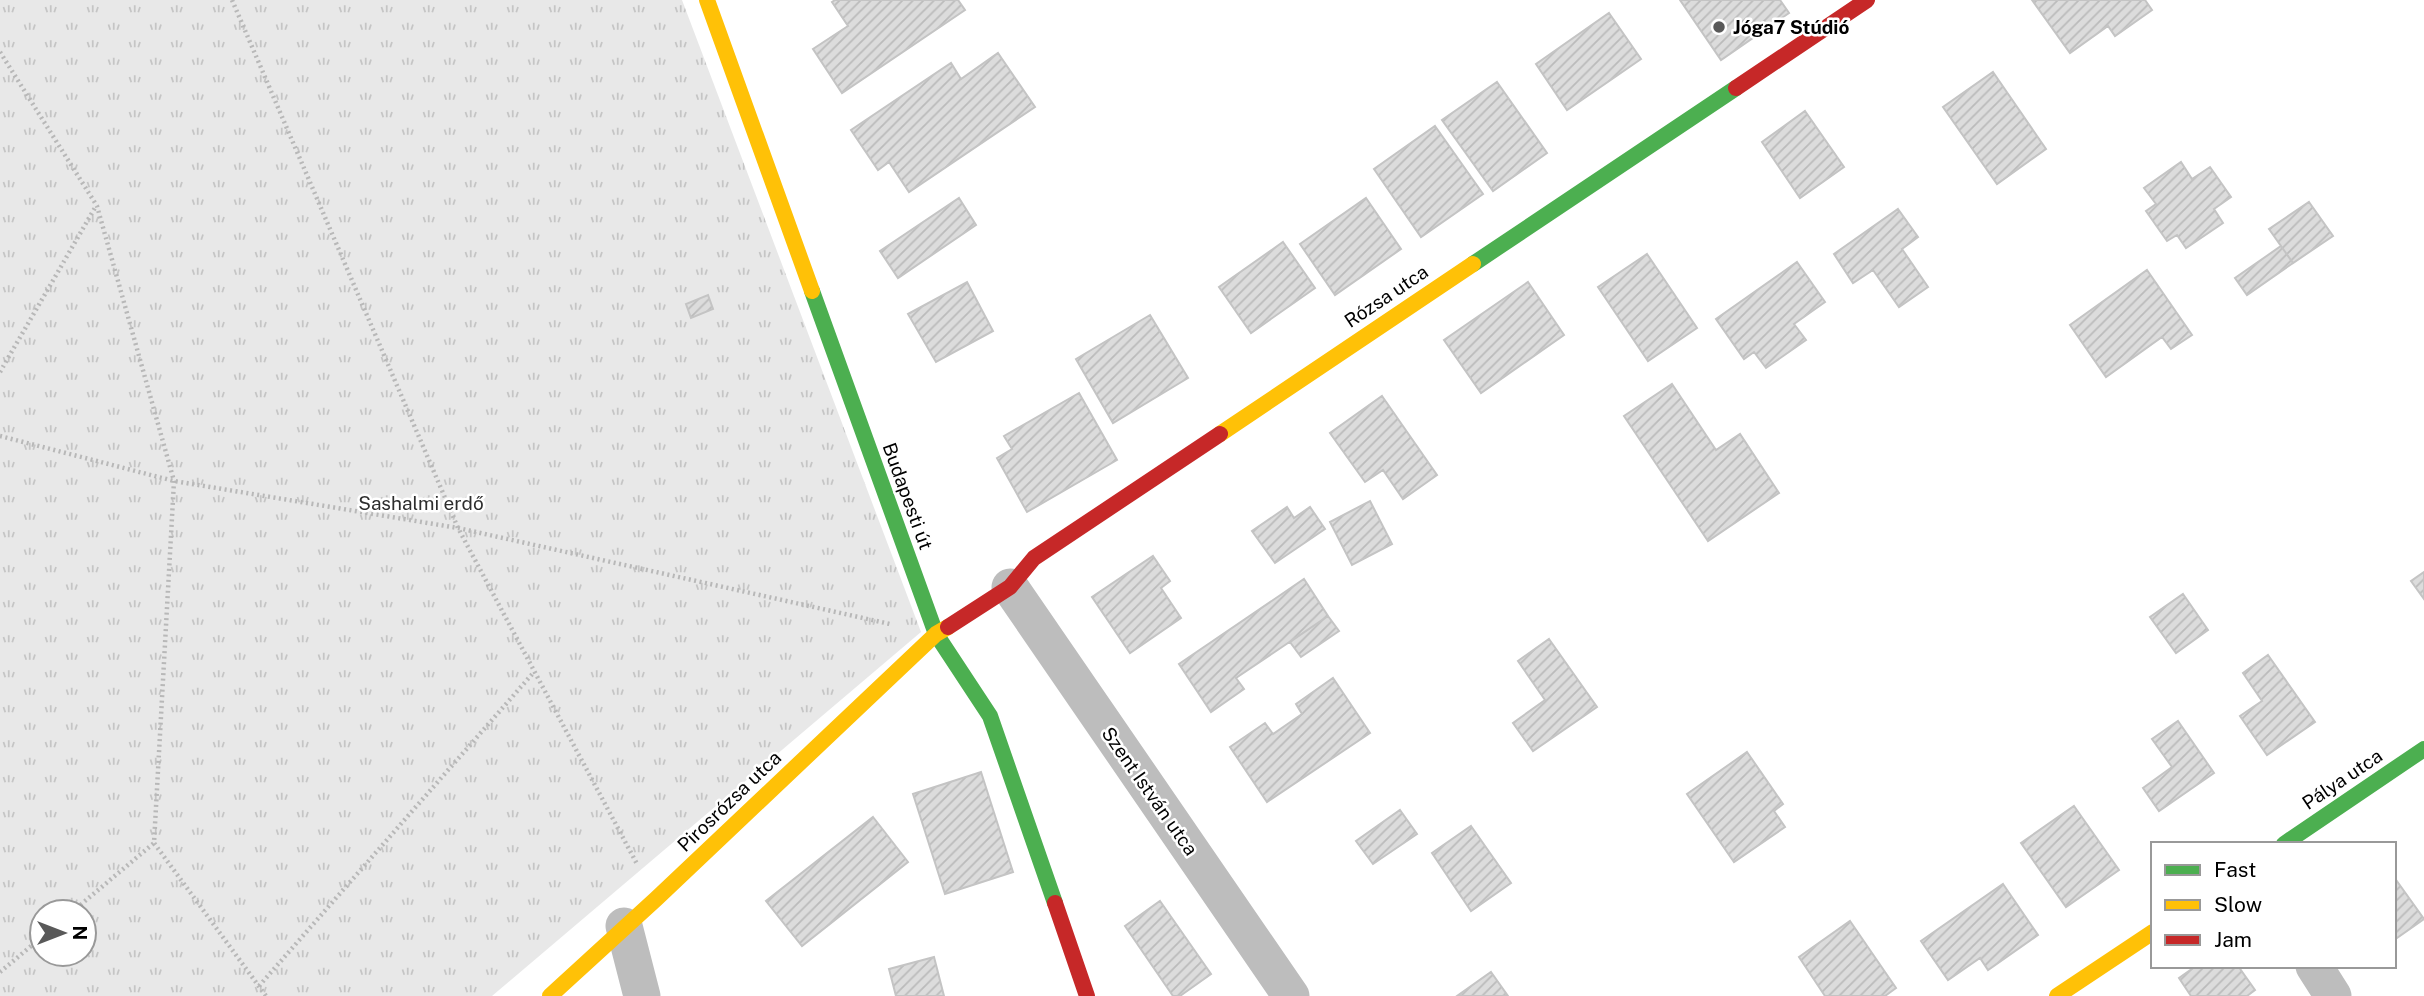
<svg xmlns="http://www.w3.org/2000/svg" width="2424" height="996" font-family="'Public Sans',sans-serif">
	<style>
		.grass { fill: url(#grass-tufts); fill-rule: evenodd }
		.building { fill: url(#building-hatch); stroke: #c4c4c4; stroke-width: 2 }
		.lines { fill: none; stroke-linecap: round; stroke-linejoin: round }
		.path { stroke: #b8b8b8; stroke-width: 4.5; stroke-dasharray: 2 3.5; stroke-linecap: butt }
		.street { stroke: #bdbdbd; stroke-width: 37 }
		.fast { stroke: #4caf50; stroke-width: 16 }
		.slow { stroke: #ffc107; stroke-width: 16 }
		.jam { stroke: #c62828; stroke-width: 16 }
		.poi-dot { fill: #595959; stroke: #fff; stroke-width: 2.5 }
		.labels { text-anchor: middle; stroke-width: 5; stroke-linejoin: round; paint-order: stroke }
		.poi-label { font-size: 19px; font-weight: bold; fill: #000; stroke: #fff; text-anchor: start }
		.street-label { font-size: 19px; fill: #000; stroke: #fff }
		.park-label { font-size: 19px; fill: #2d2d2d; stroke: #fff }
	</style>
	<defs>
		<pattern id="grass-tufts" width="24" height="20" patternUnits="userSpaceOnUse" patternTransform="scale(1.75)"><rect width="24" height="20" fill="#e8e8e8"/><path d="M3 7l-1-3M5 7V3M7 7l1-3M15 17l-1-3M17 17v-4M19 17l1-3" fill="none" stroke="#c5c5c5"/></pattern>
		<pattern id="building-hatch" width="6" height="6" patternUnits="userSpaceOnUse" patternTransform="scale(1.75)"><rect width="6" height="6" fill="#dcdcdc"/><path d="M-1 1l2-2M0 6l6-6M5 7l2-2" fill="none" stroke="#bbb"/></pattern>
	</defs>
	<rect width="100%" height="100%" fill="#fff"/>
	<!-- grass -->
	<path class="grass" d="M0,0h682l239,632 -429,364h-492zM42,912h42v42h-42z"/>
	<!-- building -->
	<path class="building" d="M835,0h123l7,10 -123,83 -29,-44 35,-23 -16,-24z
		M1680,0h100l9,13 -68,47z
		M2032,0h113l7,10 -37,26 -7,-10 -38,27z
		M1609,13l32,46 -74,51 -31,-46z
		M998,53l37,54 -126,85 -20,-30 -11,8 -27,-40 100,-67 10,16z
		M1993,72l53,77 -49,35 -54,-77z
		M1497,82l50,71 -54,38 -51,-71z
		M1805,111l39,56 -44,31 -38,-56z
		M1435,126l48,68 -62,43 -47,-68z
		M2181,162l11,17 18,-12 21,30 -17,12 9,14 -37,25 -9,-13 -10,6 -21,-30 10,-7 -12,-16z
		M959,198l17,27 -78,53 -18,-27z
		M1366,198l35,51 -66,46 -35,-51z
		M2309,202l24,34 -40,27 -24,-34z
		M1898,209l20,28 -16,12 26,38 -29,20 -26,-37 -20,13 -19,-29z
		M1283,242l32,46 -64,45 -32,-46z
		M2281,246l12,17 -46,32 -12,-17z
		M1647,254l50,74 -49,33 -50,-74z
		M1797,262l28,40 -31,22 12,16 -40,28 -12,-16 -10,7 -28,-40z
		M2147,270l45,65 -21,14 -9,-12 -56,40 -36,-52z
		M967,282l26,49 -57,31 -28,-48z
		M1528,282l36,53 -83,58 -37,-53z
		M708,295l5,14 -22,9 -5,-14z
		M1150,315l38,63 -75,45 -37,-64z
		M1672,384l44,66 24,-16 39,59 -71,48 -84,-125z
		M1079,393l38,67 -90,52 -30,-54 15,-9 -8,-13z
		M1382,396l55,79 -34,24 -20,-29 -18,12 -35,-49z
		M1370,501l22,43 -40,21 -22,-43z
		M1287,507l7,11 16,-11 15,22 -50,34 -23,-32z
		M1153,556l17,25 -9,7 20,30 -51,35 -38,-56z
		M2424,572v27l-13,-18z
		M1304,579l24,37 -92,62 8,11 -33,23 -32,-48z
		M2183,594l25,36 -32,23 -26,-36z
		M1328,616l11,15 -38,26 -11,-15z
		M1549,639l48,68 -64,44 -20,-28 32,-23 -27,-39z
		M2268,655l47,67 -48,33 -27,-39 22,-15 -19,-28z
		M1333,678l37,55 -103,69 -37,-55 35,-24 8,11 29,-20 -6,-10z
		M2178,721l36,52 -55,38 -16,-23 29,-21 -20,-28z
		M1747,752l36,52 -9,7 11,16 -51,35 -47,-68z
		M981,772l32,100 -68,22 -32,-100z
		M2074,806l45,64 -53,37 -45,-64z
		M1400,810l17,24 -44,30 -17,-23z
		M873,817l35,45 -106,84 -36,-45z
		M1471,826l40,57 -40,28 -39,-58z
		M2394,877l30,42 -30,21z
		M2003,884l35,51 -50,35 -8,-12 -32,22 -27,-39z
		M1160,901l51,73 -31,22h-7l-48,-70z
		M1850,921l46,67 -11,8h-60l-26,-39z
		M934,957l10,39h-48l-7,-27z
		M2196,966h42l17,24 -8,6h-56l-12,-18z
		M1491,972l17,24h-51z"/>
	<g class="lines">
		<!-- path -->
		<path class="path" d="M232,0l226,528 179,336
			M0,52l97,154 77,275 -20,362 112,153
			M0,372l96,-166
			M0,436l174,45 284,47 432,96
			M72,912l82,-69
			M0,972l42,-35
			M259,986l275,-314"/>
		<!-- street -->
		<path class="street" d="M1010,587l281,409
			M624,926l18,70
			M2314,966l19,30"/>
		<!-- fast -->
		<path class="fast" d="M1473,264l263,-176
			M812,291l124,343 54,82 65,187
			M2284,844l140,-95"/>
		<!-- slow -->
		<path class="slow" d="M707,0l105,291
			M1220,434l253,-170
			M550,996l106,-97 280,-265 12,-7
			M2057,996l96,-64"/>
		<!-- jam -->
		<path class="jam" d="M1736,88l131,-88
			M948,627l62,-40 24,-29 186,-124
			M1055,903l32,93"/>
	</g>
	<!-- markers -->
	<circle class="poi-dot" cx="1719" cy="27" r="7"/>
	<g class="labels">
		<!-- poi labels -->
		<g class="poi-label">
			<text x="1733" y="34">Jóga7 Stúdió</text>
		</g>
		<!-- street labels -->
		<g class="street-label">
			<text transform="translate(1386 296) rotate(-34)" y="7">Rózsa utca</text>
			<text transform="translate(908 496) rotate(70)" y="7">Budapesti út</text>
			<text transform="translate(2342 779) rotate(-34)" y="7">Pálya utca</text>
			<text transform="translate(1150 791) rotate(55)" y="7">Szent István utca</text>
			<text transform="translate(729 801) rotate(-44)" y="7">Pirosrózsa utca</text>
		</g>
		<!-- park labels -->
		<g class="park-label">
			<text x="421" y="510">Sashalmi erdő</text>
		</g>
	</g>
	<!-- legend -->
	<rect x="2151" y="842" width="245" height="126" fill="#ffffff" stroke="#999999" stroke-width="2"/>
	<rect x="2165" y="865" width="35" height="10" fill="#4caf50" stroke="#999999" stroke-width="2"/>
	<text x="2214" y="877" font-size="21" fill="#000000">Fast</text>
	<rect x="2165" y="900" width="35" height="10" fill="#ffc107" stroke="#999999" stroke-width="2"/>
	<text x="2214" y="912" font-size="21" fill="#000000">Slow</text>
	<rect x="2165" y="935" width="35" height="10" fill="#c62828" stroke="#999999" stroke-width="2"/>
	<text x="2214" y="947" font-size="21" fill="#000000">Jam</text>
	<!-- north arrow -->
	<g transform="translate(63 933) rotate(90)"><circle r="33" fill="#ffffff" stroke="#999999" stroke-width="2"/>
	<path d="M0-5L12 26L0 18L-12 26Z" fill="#595959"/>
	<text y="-10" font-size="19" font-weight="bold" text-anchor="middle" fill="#000000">N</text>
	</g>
</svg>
